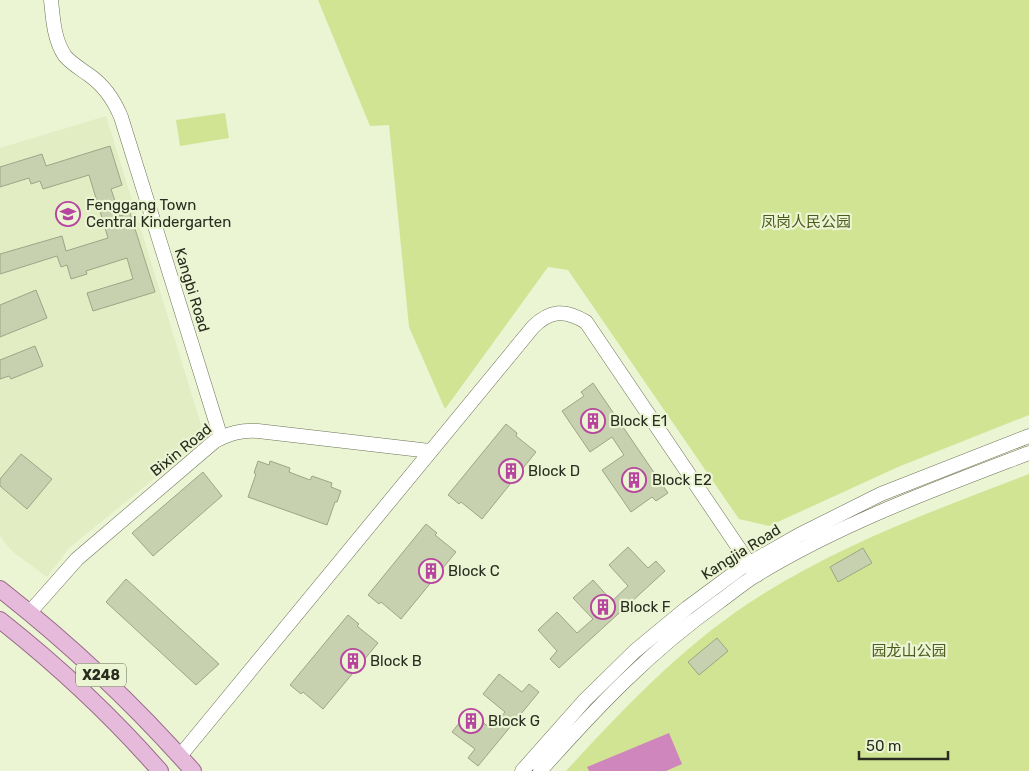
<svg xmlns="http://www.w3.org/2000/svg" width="1029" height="771" font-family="Rubik,'Noto Sans SC',sans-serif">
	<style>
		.built { fill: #e2edc4 }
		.green { fill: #d1e494 }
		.water { fill: #ce86bc }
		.building { fill: #c7d0af; stroke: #9da586 }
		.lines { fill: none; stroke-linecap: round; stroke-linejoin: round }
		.minor-casing { stroke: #6c7456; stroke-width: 15 }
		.major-casing { stroke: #986a88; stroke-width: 18 }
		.minor { stroke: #fff; stroke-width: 14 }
		.major { stroke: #e5bada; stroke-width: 16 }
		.labels { text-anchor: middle; stroke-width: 4.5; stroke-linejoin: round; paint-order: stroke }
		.shield { fill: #ebf4d3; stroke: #636855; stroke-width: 1 }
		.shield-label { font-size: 14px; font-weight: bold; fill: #292c1f }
		.poi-label { font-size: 15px; fill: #292c1f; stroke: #ebf4d3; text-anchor: start }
		.park-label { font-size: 15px; fill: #4f5b1e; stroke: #ebf4d3 }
		.street-label { font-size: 15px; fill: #292c1f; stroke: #ebf4d3 }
	</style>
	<rect width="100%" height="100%" fill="#ebf4d3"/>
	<!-- built -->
	<path class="built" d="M106,116l96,312 -3,14 -130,106 -22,29 -35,-26 -12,-15v-388z"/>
	<!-- green -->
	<path class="green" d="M318,0h711v415l-131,52 -129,59 -30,-7 -171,-249 -20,-3 -103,142 -36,-82 -20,-202 -19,1z
		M225,113l4,25 -49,8 -4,-26z
		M1029,474v297h-463c60,-65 121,-130 197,-177 83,-52 175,-85 266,-120z"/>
	<!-- water -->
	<path class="water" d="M669,733l13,31 -16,7h-77l-2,-4z"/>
	<!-- building -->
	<path class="building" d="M110,146l12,39 -11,4 9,27 10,-3 25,79 -62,19 -6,-18 46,-14 -6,-21 -41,13 1,3 -16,5 -4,-14 -6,2 -4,-11 -57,18v-20l62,-18 4,15 42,-13 -19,-63 -46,14 -3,-8 -9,3 -2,-6 -29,9v-20l42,-13 4,12z
		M36,290l11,28 -47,19v-32z
		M35,346l8,20 -32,13 -2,-3 -9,3v-19z
		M593,383l75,110 -12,8 -4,-4 -21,15 -29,-42 22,-15 -12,-18 -22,15 -28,-41 22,-15 -3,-4z
		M506,424l11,9 -1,3 20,16 -54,67 -21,-17 -2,2 -11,-9z
		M21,454l31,25 -25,30 -27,-23v-7z
		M258,461l11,4 1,-4 20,7 -1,4 21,8 2,-4 20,7 -1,4 10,4 -4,11h-2l-8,23 -79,-28 8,-23 -2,-1z
		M203,472l19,24 -69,60 -21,-23z
		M426,524l11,9 -2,2 21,17 -55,67 -20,-17 -2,2 -11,-9z
		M628,547l20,21 8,-7 9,10 -106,97 -9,-9 7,-8 -19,-21 19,-18 20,21 16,-14 -20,-21 20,-18 19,21 16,-15 -19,-21z
		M863,548l9,15 -34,19 -8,-15z
		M126,579l93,85 -23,21 -90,-83z
		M348,615l11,9 -2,2 21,17 -55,66 -20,-17 -2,2 -11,-9z
		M717,638l11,13 -29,24 -11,-13z
		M499,674l23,18 7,-8 10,8 -61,74 -10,-8 7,-9 -23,-17 17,-21 22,18 14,-17 -22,-18z"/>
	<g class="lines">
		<defs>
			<path id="minor" d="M51,0c2,19 3,40 14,56 7,8 16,13 24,19 16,11 25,25 32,42l100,321
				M30,612l47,-53 138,-118c15,-8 26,-11 43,-10l172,20
				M180,756l353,-429c17,-17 32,-18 53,-5l171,253
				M522,771l63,-71 50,-49 52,-43 54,-40 58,-33 82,-41 148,-58
				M540,771c57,-64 109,-119 179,-169 11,-8 22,-17 34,-25 86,-53 182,-88 276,-124"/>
			<path id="major" d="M0,589c70,55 134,115 193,182
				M0,620c57,45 112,96 160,151"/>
		</defs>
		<!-- minor casing -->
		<use href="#minor" class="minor-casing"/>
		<!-- major casing -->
		<use href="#major" class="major-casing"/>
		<!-- minor -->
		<use href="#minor" class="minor"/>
		<!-- major -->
		<use href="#major" class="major"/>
	</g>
	<!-- icons -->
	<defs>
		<symbol id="school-ring" viewBox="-11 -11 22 22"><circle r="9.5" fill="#ebf4d3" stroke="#b7459f" stroke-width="1.5"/><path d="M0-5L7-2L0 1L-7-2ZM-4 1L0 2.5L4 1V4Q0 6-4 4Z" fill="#b7459f"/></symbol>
		<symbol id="building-ring" viewBox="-11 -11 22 22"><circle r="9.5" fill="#ebf4d3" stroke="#b7459f" stroke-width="1.5"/><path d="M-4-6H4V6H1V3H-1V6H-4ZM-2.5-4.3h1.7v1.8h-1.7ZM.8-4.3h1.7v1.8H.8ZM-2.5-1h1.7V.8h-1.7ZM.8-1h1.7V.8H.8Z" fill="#b7459f"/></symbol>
	</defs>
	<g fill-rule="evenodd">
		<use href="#school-ring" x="54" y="200" width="28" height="28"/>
		<use href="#building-ring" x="579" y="407" width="28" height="28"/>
		<use href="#building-ring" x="497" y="457" width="28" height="28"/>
		<use href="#building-ring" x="620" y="466" width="28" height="28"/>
		<use href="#building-ring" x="417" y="557" width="28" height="28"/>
		<use href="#building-ring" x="589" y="593" width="28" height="28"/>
		<use href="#building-ring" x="339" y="647" width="28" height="28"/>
		<use href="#building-ring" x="457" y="707" width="28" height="28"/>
	</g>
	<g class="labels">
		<!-- shield labels -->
		<rect class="shield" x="76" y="663.5" width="50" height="23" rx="4"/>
		<g class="shield-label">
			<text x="101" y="680">X248</text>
		</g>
		<!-- poi labels -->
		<g class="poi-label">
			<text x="86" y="210">Fenggang Town<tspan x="86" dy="17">Central Kindergarten</tspan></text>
			<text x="610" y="426">Block E1</text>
			<text x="528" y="476">Block D</text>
			<text x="652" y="485">Block E2</text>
			<text x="448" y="576">Block C</text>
			<text x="620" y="612">Block F</text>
			<text x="370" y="666">Block B</text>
			<text x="488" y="726">Block G</text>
		</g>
		<!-- park labels -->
		<g class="park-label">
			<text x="806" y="227">凤岗人民公园</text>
			<text x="909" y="656">园龙山公园</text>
		</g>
		<!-- street labels -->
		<g class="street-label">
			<text transform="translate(192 290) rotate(73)" y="5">Kangbi Road</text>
			<text transform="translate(181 450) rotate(-39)" y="5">Bixin Road</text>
			<text transform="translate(741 552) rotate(-32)" y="5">Kangjia Road</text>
		</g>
	</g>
	<!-- scale -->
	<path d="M859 751v8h89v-8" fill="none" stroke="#292c1f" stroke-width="2.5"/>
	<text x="866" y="751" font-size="15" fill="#292c1f" stroke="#ebf4d3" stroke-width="4" paint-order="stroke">50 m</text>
</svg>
